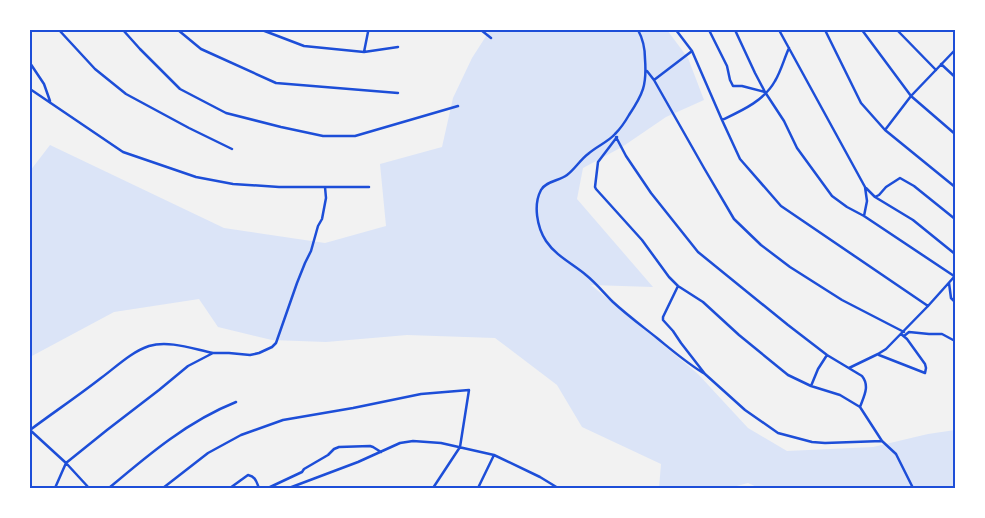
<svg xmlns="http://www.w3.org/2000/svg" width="985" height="518" font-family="Jost,sans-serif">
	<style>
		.green { fill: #dbe4f7 }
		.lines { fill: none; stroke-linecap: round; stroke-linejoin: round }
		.minor { stroke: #1d4ed8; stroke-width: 2.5 }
		.neatline { fill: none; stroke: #1d4ed8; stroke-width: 2 }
	</style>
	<rect width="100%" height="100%" fill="#f2f2f2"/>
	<!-- green -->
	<path class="green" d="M490,30h177l21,28 16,42 -38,17 -44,30 -39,21 -6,31 76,88 -62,-2 107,89 50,54 39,23 86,-4 55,-13 27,-4v58h-196l-11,-5 -19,5h-70l2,-24 -79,-37 -25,-42 -62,-47 -88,-3 -81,7 -54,-2 -54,-13 -19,-28 -85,13 -84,45v-186l20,-26 174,83 101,15 61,-17 -6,-62 62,-17 11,-49 19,-40z"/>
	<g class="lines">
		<!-- minor -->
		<path class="minor" d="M59,30l36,39 31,25 63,34 43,21
			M123,30l17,19 40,40 46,24 55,14 42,9h32l103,-30
			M178,30l23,19 75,34 122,10
			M262,30l42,16 60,6 34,-5
			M481,30l10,8
			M638,30c5,9 7,19 7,29 2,26 -2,35 -16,56 -4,7 -8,13 -14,19 -7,8 -18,12 -27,20 -8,6 -13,15 -21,21 -8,6 -21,6 -26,15 -8,15 -4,37 5,51 10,15 27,23 40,34 10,8 18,18 27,27 14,13 29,24 44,36 16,13 31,26 48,36
			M676,30l16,21 30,69 18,39 41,47 147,100
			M709,30l18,36 3,14 3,6h9l23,6
			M735,30l20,43 10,19 19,29 13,27 35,48 15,11 17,9 90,60
			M779,30l86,157 2,14 -3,15
			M825,30l36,73 24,27 70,57
			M862,30l49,66 44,38
			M897,30l39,40
			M364,52l4,-20v-2
			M30,63l14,21 6,17
			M941,64l14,13
			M647,71l7,9 50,88 30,51 27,26 29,22 52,33 62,32
			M654,80l38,-29
			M30,89l93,63 73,25 37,7 46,3h90
			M722,120c19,-9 42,-19 53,-39 6,-10 9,-22 14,-33
			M885,130l26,-34 44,-46
			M616,137l10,19 25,37 47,59 90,73 39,30 35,21c8,10 2,20 -2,31
			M617,137l-19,25 -3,25 1,2 46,51 27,37 9,9 25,16 36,33 49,40 23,11 29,9 20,12 22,34 14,13 17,34
			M866,188l9,9 38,23 42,34
			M875,197l4,-2 7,-8 14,-9 14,8 41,33
			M949,283l2,15 4,4
			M678,286l-15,31v3l10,11 8,12 24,31 40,36 33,23 34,9 13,1 57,-2
			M904,336l5,-4 20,2h13l13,7
			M879,355l46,18 1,-5 -1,-4 -18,-25 -6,-5
			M849,368l29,-14 8,-5 42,-43 26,-29
			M811,386l7,-17 9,-14
			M55,488l11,-25 41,-33 52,-40 29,-24 25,-13h16l21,2 9,-2 13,-6 4,-4 21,-60 8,-20 6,-12 7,-25 4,-7 4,-21 -1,-11
			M89,488l-23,-25 -36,-33c24,-18 48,-34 71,-52 15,-11 30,-26 48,-32 20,-6 44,3 64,7
			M109,488c39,-33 79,-67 127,-86
			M163,488l45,-35 33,-18 42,-15 70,-12 68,-14 48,-4 -9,57 -27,41
			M230,488l18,-13c8,2 8,6 11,13
			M268,488l34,-16 2,-3 24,-14 6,-6 5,-2 31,-1 3,1 8,5
			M289,488l69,-26 42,-19 13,-2 28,2 53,12 46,22 18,11
			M478,488l16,-33"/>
	</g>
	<!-- border -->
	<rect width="985" height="518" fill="none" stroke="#ffffff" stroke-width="62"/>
	<rect x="31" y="31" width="923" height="456" class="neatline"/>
</svg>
